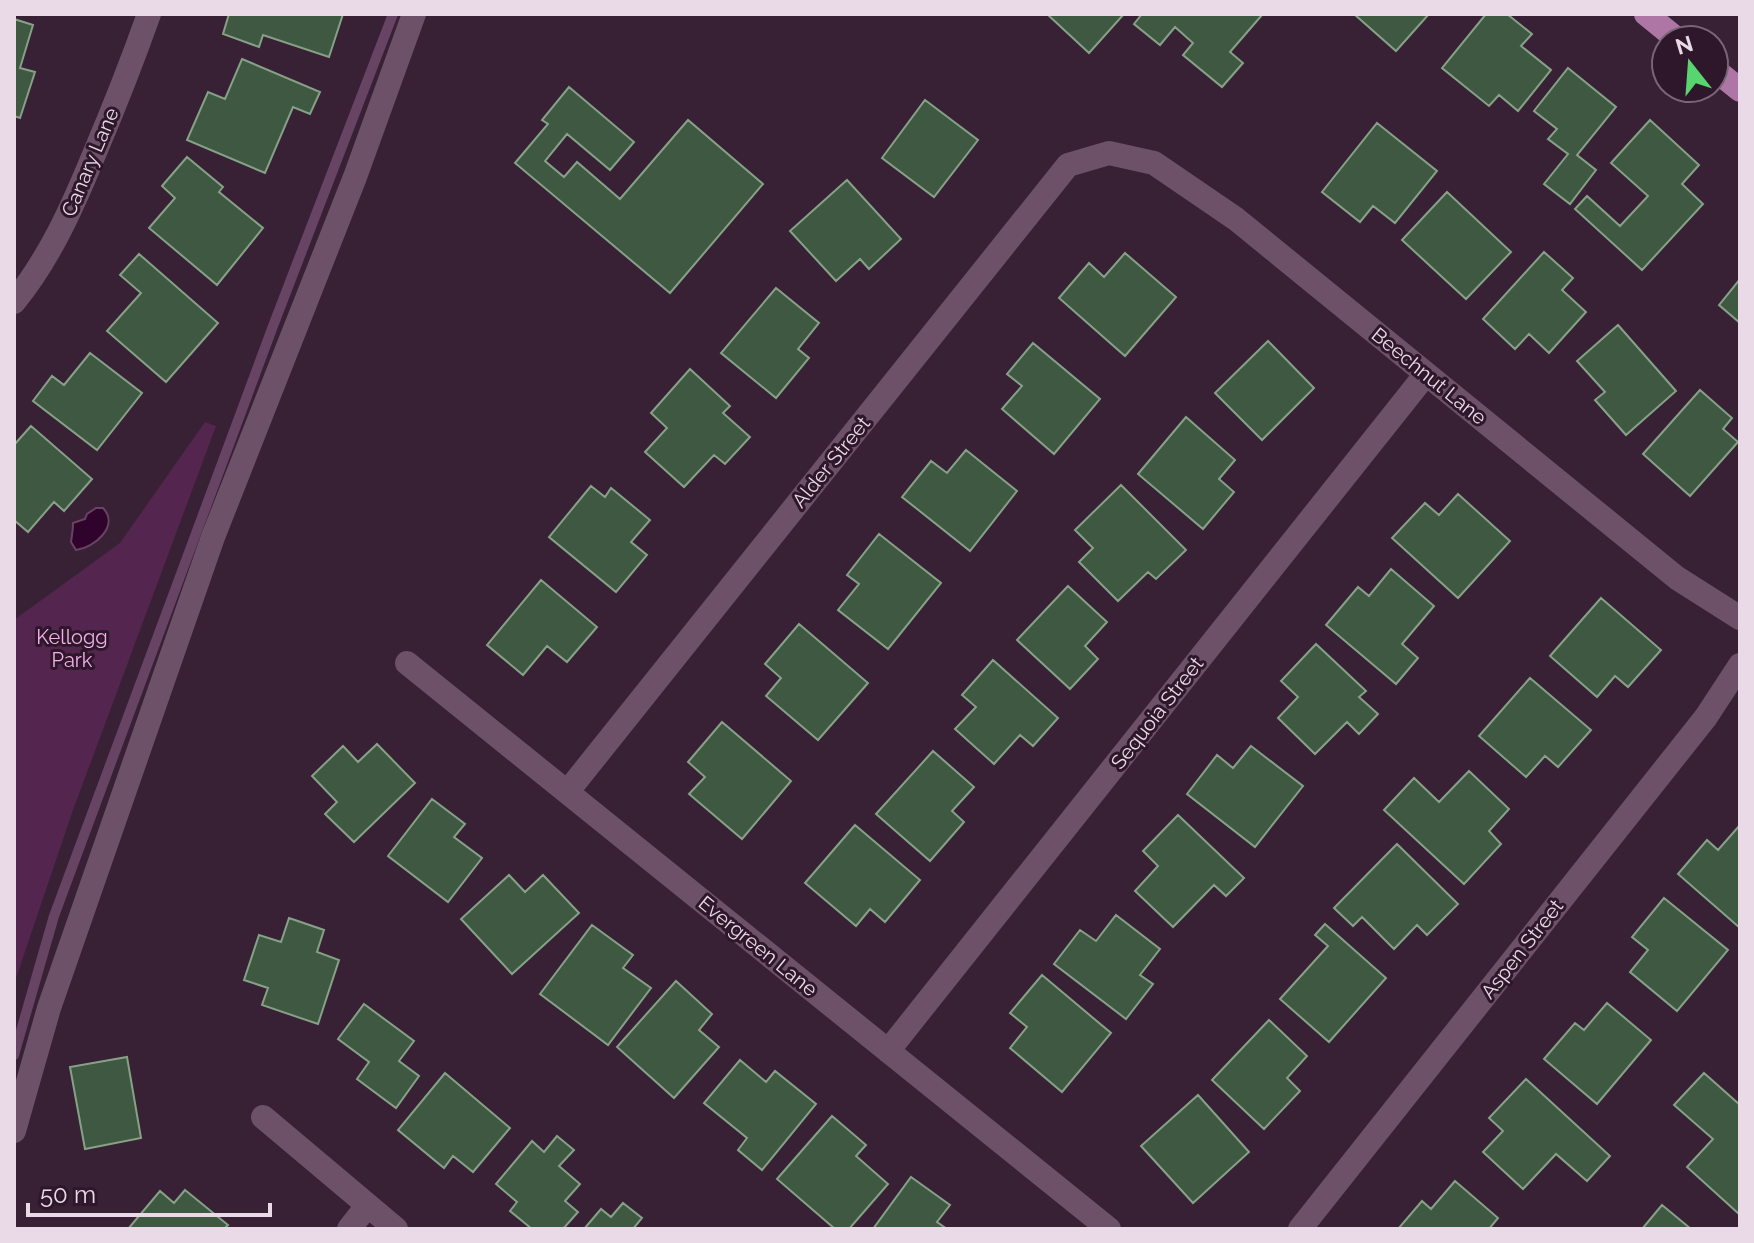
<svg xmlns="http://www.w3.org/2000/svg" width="1754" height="1243" font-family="Raleway,sans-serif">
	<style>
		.green { fill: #54254e }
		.water { fill: #2f032b; stroke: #674463; stroke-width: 2 }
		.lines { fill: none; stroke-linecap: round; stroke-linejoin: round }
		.stream { stroke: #674463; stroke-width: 10 }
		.building { fill: #3f5841; stroke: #86a188; stroke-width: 2 }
		.minor { stroke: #6d5168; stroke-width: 24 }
		.major { stroke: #ae76a5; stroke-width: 24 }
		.labels { text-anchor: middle; stroke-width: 6; stroke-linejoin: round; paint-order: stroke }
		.street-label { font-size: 20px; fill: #eadae7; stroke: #2e172b }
		.park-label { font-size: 20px; fill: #f6afeb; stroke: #2e172b }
	</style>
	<rect width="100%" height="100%" fill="#382135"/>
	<!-- green -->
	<path class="green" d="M205,422l11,4 -143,384 -59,174v-364l106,-77z"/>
	<!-- water -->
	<path class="water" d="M96,508h7c17,18 -9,40 -27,42l-5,-8c1,-7 2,-12 2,-19l12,-4 2,-5z"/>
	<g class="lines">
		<!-- stream -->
		<path class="stream" d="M14,1055l40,-139 219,-590 120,-312"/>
	</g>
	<!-- building -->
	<path class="building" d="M229,14h114l-14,43 -66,-22 -4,12 -36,-13z
		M1047,14h77l-35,39z
		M1142,14h119l1,1 -32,37 13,11 -21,24 -39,-32 10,-12 -18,-16 -15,18 -26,-21z
		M1354,14h75l-33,37z
		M1486,14h21l25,20 -11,12 30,24 -33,41 -19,-16 -10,11 -47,-38z
		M14,19l19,6 -13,43 15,4 -15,46 -6,-2z
		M242,59l78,33 -10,22 -17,-7 -28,66 -78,-33 21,-48 17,7z
		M1568,68l48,39 -39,48 19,15 -26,34 -26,-20 24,-30 -20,-15 9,-10 -23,-18z
		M569,87l65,55 -24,28 -43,-36 -22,27 19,16 13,-15 43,37 68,-79 75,64 -93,109 -155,-130 33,-39 -6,-4z
		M925,100l53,40 -44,57 -52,-39z
		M1650,120l49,45 -17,19 21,20 -61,66 -67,-61 12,-13 33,30 28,-30 -37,-33z
		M1377,123l60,48 -42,52 -22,-17 -13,16 -38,-30z
		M187,157l36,30 -4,5 44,36 -46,57 -68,-57 26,-30 -13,-12z
		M847,180l54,59 -32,30 -9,-10 -24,22 -46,-50z
		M1447,192l64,60 -45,47 -64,-59z
		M1544,252l29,26 -11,12 24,22 -37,41 -20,-19 -14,15 -32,-30z
		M1125,253l51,44 -51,59 -66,-58 30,-35 15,14z
		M139,254l79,69 -52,59 -59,-51 34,-38 -21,-18z
		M1740,279v44l-21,-18z
		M776,288l43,35 -21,26 11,9 -33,40 -55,-45z
		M1618,325l58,66 -50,44 -31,-35 10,-8 -28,-31z
		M1268,341l46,47 -52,52 -47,-47z
		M1033,343l67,56 -46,55 -52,-45 20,-23 -15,-12z
		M90,353l52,40 -45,57 -64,-49 19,-25 12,9z
		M690,369l40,37 -7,7 27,24 -25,27 -11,-9 -30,32 -39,-35 22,-24 -16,-15z
		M1700,390l32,28 -9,11 15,13 -48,54 -47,-42z
		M1186,417l49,43 -16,19 15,13 -31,37 -65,-55z
		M31,426l61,53 -28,32 -10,-9 -26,30 -14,-12v-75z
		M966,450l51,41 -47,60 -68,-54 29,-36 16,12z
		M1121,485l65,65 -30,29 -8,-7 -30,29 -39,-39 14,-14 -18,-18z
		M591,486l14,11 6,-9 39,32 -19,22 16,13 -31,37 -67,-55z
		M1458,494l52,47 -52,57 -66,-60 33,-35 14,12z
		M879,534l62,49 -53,66 -50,-39 21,-26 -12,-9z
		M1391,569l43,37 -32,38 16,14 -22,26 -70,-59 32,-38 11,9z
		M541,580l56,47 -30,35 -20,-16 -24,29 -36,-30z
		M1068,586l39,36 -22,24 13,13 -28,30 -53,-49z
		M1601,598l60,52 -33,37 -13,-11 -18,21 -47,-41z
		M799,624l69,59 -50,57 -52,-44 15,-18 -16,-14z
		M1316,644l50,47 -7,6 19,17 -19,20 -12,-12 -32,32 -37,-36 20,-21 -17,-16z
		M993,660l65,58 -25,28 -13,-11 -26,29 -39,-35 21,-22 -14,-12z
		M1530,678l61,52 -33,37 -13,-11 -19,21 -47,-41z
		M722,722l69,59 -49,58 -53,-45 16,-17 -17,-15z
		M377,744l38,39 -61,59 -29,-28 12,-12 -25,-26 31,-30 15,16z
		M1251,746l52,40 -48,61 -68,-53 30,-39 16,13z
		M933,751l41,36 -22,24 12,11 -34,39 -54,-47z
		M1469,771l40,38 -20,22 12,13 -37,40 -80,-74 30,-32 25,24z
		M432,799l33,25 -11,13 28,21 -34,44 -60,-46z
		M1178,815l66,63 -18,18 -12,-11 -41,42 -38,-36 23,-25 -15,-15z
		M855,825l65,55 -35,42 -15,-13 -14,17 -51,-43z
		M1740,825v103l-62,-54 29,-34 11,10z
		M1397,844l61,60 -31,31 -10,-10 -23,24 -32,-32 -9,9 -19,-18z
		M509,875l16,17 18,-17 36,38 -67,61 -51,-55z
		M1664,898l64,52 -51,61 -47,-39 18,-22 -16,-13z
		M1116,915l44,34 -20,26 13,9 -27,35 -72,-55 26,-34 16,11z
		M289,918l35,12 -7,22 22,8 -21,64 -56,-19 6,-17 -24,-8 15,-45 22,7z
		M1325,924l61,54 -57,64 -49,-43 48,-53 -13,-11z
		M592,925l41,30 -10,13 28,20 -43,57 -68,-51z
		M1042,975l69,58 -49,59 -52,-44 17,-21 -17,-14z
		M676,981l36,33 -13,16 20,17 -45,51 -57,-51z
		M1607,1003l44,37 -54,64 -53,-45 31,-36 9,7z
		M364,1004l50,37 -15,20 20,15 -23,32 -39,-29 12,-17 -31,-23z
		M1269,1020l38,36 -20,22 13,13 -36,38 -52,-49z
		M127,1057l14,81 -56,11 -15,-82z
		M740,1060l26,22 9,-11 41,33 -54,66 -24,-20 9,-12 -43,-35z
		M445,1073l65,55 -37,44 -20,-16 -9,12 -46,-38z
		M1704,1073l36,32 -1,109 -52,-47 26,-28 -39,-34z
		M1526,1079l84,77 -23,25 -31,-27 -33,35 -40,-37 20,-21 -14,-13z
		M1198,1095l51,57 -56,51 -52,-57z
		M832,1116l34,29 -10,11 32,28 -39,45h-14l-58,-50z
		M557,1136l17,14 -15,16 21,18 -15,17 13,11 -15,17h-31l-22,-18 7,-9 -21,-18 36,-43 12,11z
		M911,1177l39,28 -13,17 10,7h-74z
		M1455,1181l43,37 -9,11h-91l24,-28 9,8z
		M185,1190l43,35 -4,4h-96l32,-38 14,12z
		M623,1203l19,15 -9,11h-49l17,-20 10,8z
		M1662,1205l29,24h-49z"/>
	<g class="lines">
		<!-- minor -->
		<path class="minor" d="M14,302c35,-43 58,-94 79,-145 20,-47 39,-95 56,-143
			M407,663l702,566
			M568,791l500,-626 41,-12 45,10 82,56 441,359 63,40
			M888,1051l538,-677
			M263,1117l133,112
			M14,1131l35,-123 164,-471 142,-360 59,-163
			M349,1229l18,-23
			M1300,1229l406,-512 34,-52"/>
		<!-- major -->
		<path class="major" d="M1646,14l32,26
			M1714,69l26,21"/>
	</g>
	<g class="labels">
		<!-- street labels -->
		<g class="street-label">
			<text transform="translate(90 162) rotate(-67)" y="7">Canary Lane</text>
			<text transform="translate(1429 376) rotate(39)" y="7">Beechnut Lane</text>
			<text transform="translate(831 462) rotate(-51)" y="7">Alder Street</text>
			<text transform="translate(1157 713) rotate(-52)" y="7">Sequoia Street</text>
			<text transform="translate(758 946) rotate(39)" y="7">Evergreen Lane</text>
			<text transform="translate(1522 949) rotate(-52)" y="7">Aspen Street</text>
		</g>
		<!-- park labels -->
		<g class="park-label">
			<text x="72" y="644">Kellogg<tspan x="72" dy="23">Park</tspan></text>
		</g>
	</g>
	<!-- border -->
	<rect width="1754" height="1243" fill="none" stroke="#eadae7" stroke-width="32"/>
	<!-- north arrow -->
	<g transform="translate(1690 64) rotate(343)"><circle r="38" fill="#2e172b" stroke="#796576" stroke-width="2"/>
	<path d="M0-6L14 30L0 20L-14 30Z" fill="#58d56f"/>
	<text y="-12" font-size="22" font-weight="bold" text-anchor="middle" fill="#eadae7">N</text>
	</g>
	<!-- scale -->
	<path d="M28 1203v12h242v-12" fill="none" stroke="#eadae7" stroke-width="4"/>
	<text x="40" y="1203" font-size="24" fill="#eadae7" stroke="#2e172b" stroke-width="6" paint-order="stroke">50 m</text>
</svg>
